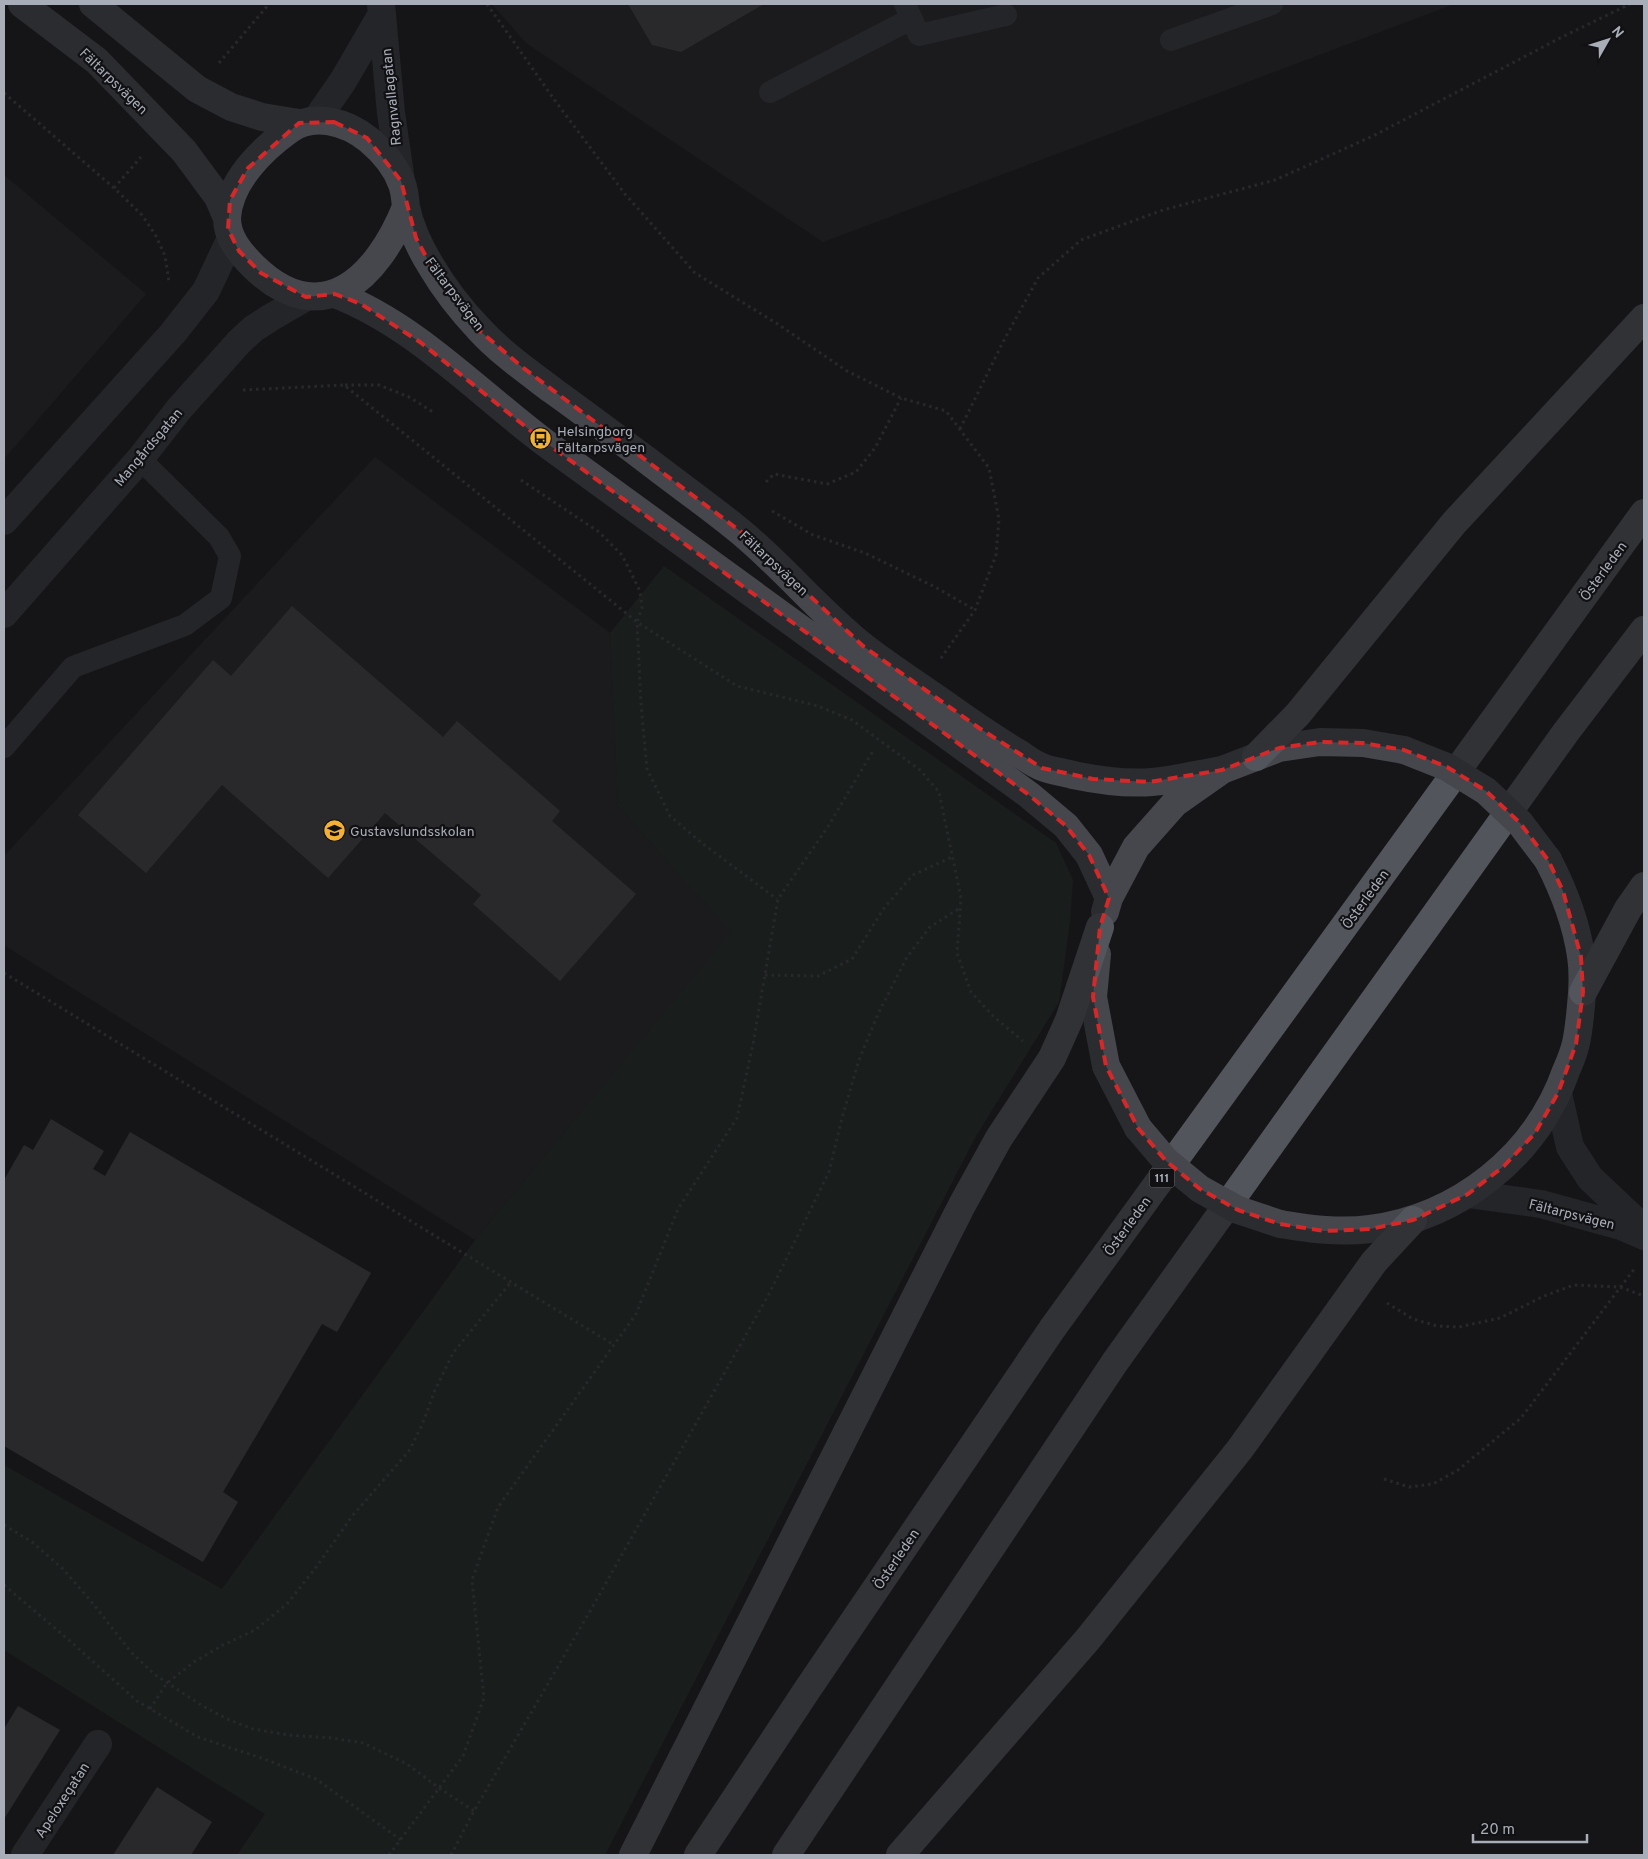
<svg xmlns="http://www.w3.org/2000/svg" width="1648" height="1859" font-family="Overpass,sans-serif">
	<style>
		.built { fill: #222225 }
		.green { fill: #1e261f }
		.building { fill: #404145 }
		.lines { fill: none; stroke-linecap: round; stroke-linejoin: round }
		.path { stroke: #3d3f44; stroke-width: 3; stroke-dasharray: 2.5 4; stroke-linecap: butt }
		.service { stroke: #37383d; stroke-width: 22 }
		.minor { stroke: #37383d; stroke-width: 28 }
		.tertiary { stroke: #37383d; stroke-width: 28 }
		.secondary { stroke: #45474d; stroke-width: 28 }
		.primary { stroke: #53555c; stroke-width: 28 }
		.secondary-bridge { stroke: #45474d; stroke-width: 28 }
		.marked { fill: none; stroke: #d62828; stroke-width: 4; stroke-dasharray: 10 6; stroke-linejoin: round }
		.labels { text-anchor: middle; stroke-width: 4.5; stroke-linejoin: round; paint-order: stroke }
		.shield { fill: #111113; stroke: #7b7e86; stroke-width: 1 }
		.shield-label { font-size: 12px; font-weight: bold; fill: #a8adb8 }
		.street-label { font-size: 14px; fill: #a8adb8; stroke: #111113 }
		.poi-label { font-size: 14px; fill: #a8adb8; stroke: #111113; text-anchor: start }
	</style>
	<rect width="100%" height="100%" fill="#161618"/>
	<!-- built -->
	<path class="built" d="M492,4h962l-631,238 -297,-199z
		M4,175l142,119 -142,165z
		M375,457l235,176 8,173 114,126 -257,308 -471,-295v-89z"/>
	<!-- green -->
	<path class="green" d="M664,566l392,277 17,37 -3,42 -11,80 -83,134 -371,719h-368l28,-41 -261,-164v-185l218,124 253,-349 256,-308 -113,-126 -8,-173z"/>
	<!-- building -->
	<path class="building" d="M628,4h136l-83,48 -29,-7z
		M292,606l151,131 14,-16 103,90 -8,10 84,73 -76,87 -87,-77 8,-9 -96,-82 -57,65 -106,-93 -76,88 -68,-58 135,-155 18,16z
		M51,1119l53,32 -11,18 12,7 25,-44 241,141 -34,59 -15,-8 -99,168 15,10 -35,60 -199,-116v-266l20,-35 9,5z
		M18,1706l42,24 -56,89v-90z
		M157,1787l55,35 -21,33h-78z"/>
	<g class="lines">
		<!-- path -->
		<path class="path" d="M487,4l69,98 69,92 70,79 81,50 71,48 54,27 45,13 43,57 10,51 -3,36 -21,55 -36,51
			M219,63l50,-59
			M4,93l110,95 28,27 14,21 9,20 4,26
			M114,188l27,-31
			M345,385h34l30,12 24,15
			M243,390l101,-5 293,237 100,64 81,20 34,14 68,50 19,22 22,106 -4,55 14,39 23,25 29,24
			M960,429l43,-87 35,-64 43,-38 82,-30 112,-30 98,-44 189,-99 68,-33
			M521,480l78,52 23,23 18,36 2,17 -5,14 4,82 6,65 23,47 33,28 74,55
			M766,482l8,-8 53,10 29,-12 19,-24 26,-50
			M772,511l41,24 52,18 70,34 40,23
			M4,973l610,372
			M765,975l53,1 34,-17 32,-51 29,-33 39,-18
			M1387,1303l26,16 24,7 22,1 41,-9 44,-22 30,-11 46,2 24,9
			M1384,1479l25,8 24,-3 25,-14 63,-52 114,-150
			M4,1525l28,17 30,26 28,32 41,52 23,22 47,31 26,14 26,10 36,6 42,3 32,5 44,21 32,24 35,23
			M4,1585l66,56 67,60 61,36 66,22 52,20 85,61
			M150,1709l17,-26 27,-21 29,-17 32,-15 32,-26 30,-38 36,-51 56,-64 13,-26 13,-35 18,-37 58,-71
			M389,1855l74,-99 21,-58 -12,-118 26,-73 138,-193 42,-105 59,-91 16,-74 25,-145 49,-71 46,-77
			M451,1855l23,-44 115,-198 180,-319 60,-122 13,-54 17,-58 19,-46 29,-57 23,-30 30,-19"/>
		<!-- service -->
		<path class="service" d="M905,4l14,31 87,-20
			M1171,40l101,-36
			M770,92l141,-73
			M4,747l69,-80 112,-42 36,-27 9,-42 -11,-19 -79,-78"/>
		<!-- minor -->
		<path class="minor" d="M381,4l10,109 10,68
			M316,120l27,-39 39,-67
			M4,521l169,-188 33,-42 25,-53
			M4,614l136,-155 39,-50 60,-67 14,-13 17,-11 36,-21
			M25,1855l73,-111"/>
		<!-- tertiary -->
		<path class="tertiary" d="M1558,1093l12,54 20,31 54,51
			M1468,1194l73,10 80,22 23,10"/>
		<!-- secondary -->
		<path class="secondary" d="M22,4l75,57 87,90 34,46 9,21
			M93,4l104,85 34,18 31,10 37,6
			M406,207c-28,70 -84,127 -153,59 -13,-13 -26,-28 -26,-48 2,-36 34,-68 62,-88 24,-18 58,-8 80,10 13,11 27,27 33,44 3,8 3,15 4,23 4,20 14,41 25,59 13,22 30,44 48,63 21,23 48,42 73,61 32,23 64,47 96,71 31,24 64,47 94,72 43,36 79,80 122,114 27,21 57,40 85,60 21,15 43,30 66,44 9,5 18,13 27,16 9,4 21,5 31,8 24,5 55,9 79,7 23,-2 47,-8 70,-12
			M335,294c82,32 143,99 213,151 160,117 320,234 481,350l37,31 23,29 20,43
			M1105,912l4,-14 27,-51 39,-44 47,-33 57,-22 41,-6 43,1 41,7
			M1097,954l-4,43 13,69 32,62
			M1280,1224c30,5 60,9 90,5 89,-12 166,-73 196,-158 4,-9 8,-19 10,-28 2,-9 3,-18 4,-27 2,-20 4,-40 1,-60 -5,-35 -17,-65 -33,-96"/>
		<!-- primary -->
		<path class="primary" d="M1256,757l42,-43 156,-191 190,-205
			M1583,992l45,-83 16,-23
			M633,1855l329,-650 37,-67 53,-80 17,-38 31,-93
			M698,1855l109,-165 245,-361 592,-816
			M786,1855l329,-493 451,-630 78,-102
			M900,1855l188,-216 152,-190 134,-187 39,-42"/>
		<!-- secondary-bridge -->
		<path class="secondary-bridge" d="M1404,750l43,17 39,24 34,32 28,37
			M1138,1128l28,33 34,28 38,21 42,14"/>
	</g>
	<!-- marked area -->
	<path d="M0 0H1648V1859H0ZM334,122l33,16 34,43 15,57 15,28 49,65 42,36 222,167 119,112 116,82 63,40 51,11 56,3 73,-12 57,-22 41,-6 43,1 41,7 43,17 39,24 34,32 28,37 15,31 18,66 2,35 -7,52 -18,49 -23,40 -31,33 -36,28 -55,26 -43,9 -46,2 -44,-7 -42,-14 -38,-21 -34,-28 -28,-33 -32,-62 -13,-69 7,-70 9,-29 -20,-43 -23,-29 -37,-31 -488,-356 -121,-97 -59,-38 -26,-10 -29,3 -45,-24 -22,-22 -11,-22 2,-29 18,-32 51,-45z" fill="#161618" fill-opacity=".55" fill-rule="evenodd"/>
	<path class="marked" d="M334,122l33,16 34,43 15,57 15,28 49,65 42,36 222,167 119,112 116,82 63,40 51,11 56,3 73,-12 57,-22 41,-6 43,1 41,7 43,17 39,24 34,32 28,37 15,31 18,66 2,35 -7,52 -18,49 -23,40 -31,33 -36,28 -55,26 -43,9 -46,2 -44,-7 -42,-14 -38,-21 -34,-28 -28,-33 -32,-62 -13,-69 7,-70 9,-29 -20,-43 -23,-29 -37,-31 -488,-356 -121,-97 -59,-38 -26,-10 -29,3 -45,-24 -22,-22 -11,-22 2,-29 18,-32 51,-45z"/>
	<!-- icons -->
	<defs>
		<symbol id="bus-disc" viewBox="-11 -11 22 22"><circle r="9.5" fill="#f2b134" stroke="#111113"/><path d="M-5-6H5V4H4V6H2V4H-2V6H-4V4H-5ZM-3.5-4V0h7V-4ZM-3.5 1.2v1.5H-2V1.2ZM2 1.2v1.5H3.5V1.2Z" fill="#111"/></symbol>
		<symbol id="school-disc" viewBox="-11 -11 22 22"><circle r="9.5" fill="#f2b134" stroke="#111113"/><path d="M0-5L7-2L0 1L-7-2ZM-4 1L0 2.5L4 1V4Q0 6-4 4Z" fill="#111"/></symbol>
	</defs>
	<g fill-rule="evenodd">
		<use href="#bus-disc" x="528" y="426" width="25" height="25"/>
		<use href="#school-disc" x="322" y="818" width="25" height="25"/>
	</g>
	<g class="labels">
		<!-- shield labels -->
		<rect class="shield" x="1149.5" y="1168.5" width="25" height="19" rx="4"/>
		<g class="shield-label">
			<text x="1162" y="1182">111</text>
		</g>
		<!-- street labels -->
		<g class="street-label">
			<text transform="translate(114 81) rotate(44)" y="5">Fältarpsvägen</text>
			<text transform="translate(391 97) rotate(-96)" y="5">Ragnvallagatan</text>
			<text transform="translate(455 294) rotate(53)" y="5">Fältarpsvägen</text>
			<text transform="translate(148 447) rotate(-50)" y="5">Mangårdsgatan</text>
			<text transform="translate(774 563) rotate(43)" y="5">Fältarpsvägen</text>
			<text transform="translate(1603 571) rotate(-54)" y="5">Österleden</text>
			<text transform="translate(1365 899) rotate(-54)" y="5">Österleden</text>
			<text transform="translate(1572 1214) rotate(14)" y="5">Fältarpsvägen</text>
			<text transform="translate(1127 1226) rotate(-54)" y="5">Österleden</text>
			<text transform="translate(896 1559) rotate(-56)" y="5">Österleden</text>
			<text transform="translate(62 1800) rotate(-57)" y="5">Apeloxegatan</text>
		</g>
		<!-- poi labels -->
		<g class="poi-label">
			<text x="557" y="436">Helsingborg<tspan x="557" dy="16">Fältarpsvägen</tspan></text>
			<text x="350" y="836">Gustavslundsskolan</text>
		</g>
	</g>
	<!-- border -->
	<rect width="1648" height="1859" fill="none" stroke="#a8adb8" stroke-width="10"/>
	<!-- north arrow -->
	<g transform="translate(1608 40) rotate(51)" stroke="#111113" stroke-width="4" paint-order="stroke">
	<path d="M0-4L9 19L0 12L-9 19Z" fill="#a8adb8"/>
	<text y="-8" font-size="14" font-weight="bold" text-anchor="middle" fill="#a8adb8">N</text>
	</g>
	<!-- scale -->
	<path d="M1473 1834v8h114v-8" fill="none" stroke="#a8adb8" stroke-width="2.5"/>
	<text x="1480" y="1834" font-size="15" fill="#a8adb8" stroke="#111113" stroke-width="4" paint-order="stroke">20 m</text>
</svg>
